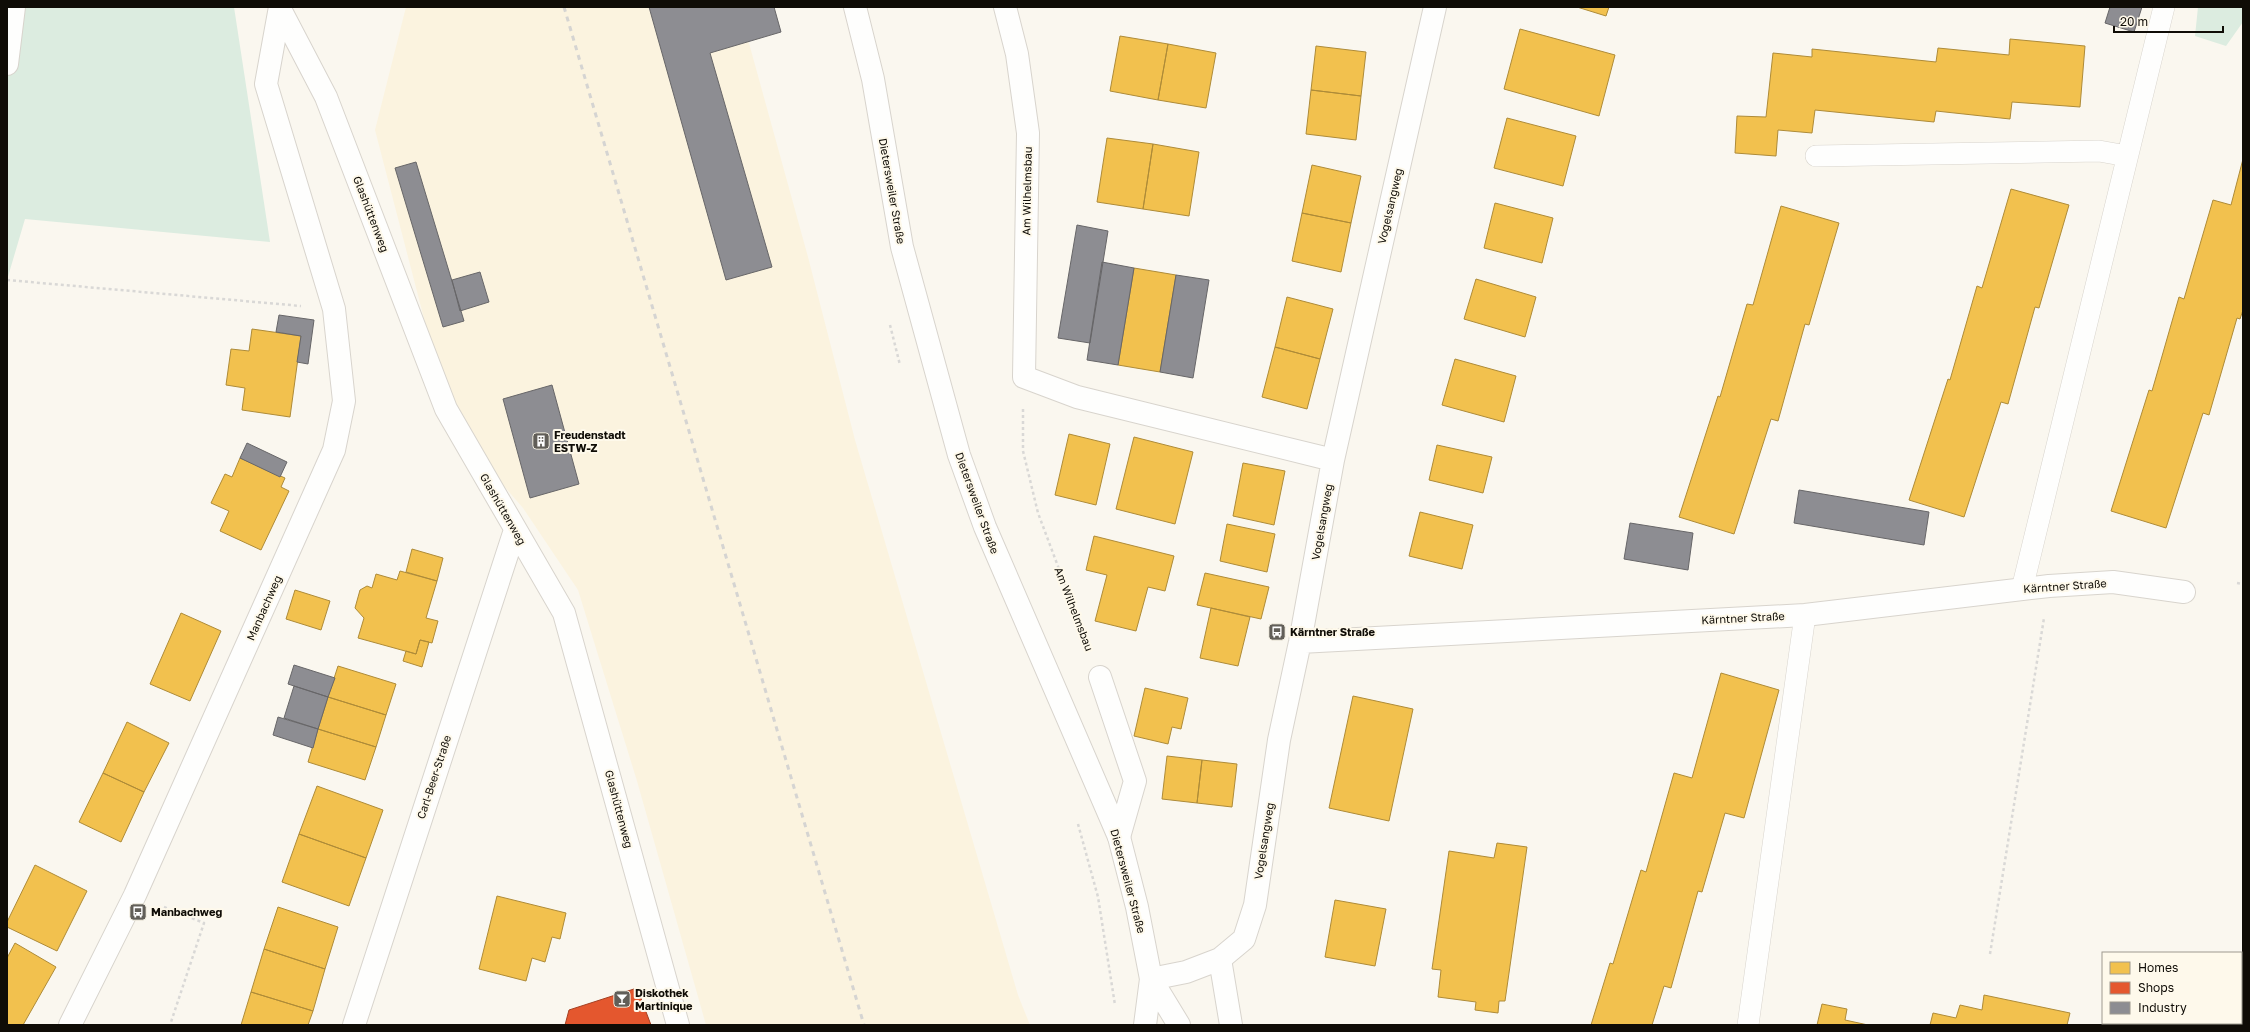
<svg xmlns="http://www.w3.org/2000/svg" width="2250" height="1032" font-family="'Golos Text',sans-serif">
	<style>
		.built { fill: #fbf3df }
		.green { fill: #dcece0 }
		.homes { fill: #f2c14e; stroke: #ae8b38 }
		.shops { fill: #e4572e; stroke: #a44022 }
		.industry { fill: #8d8d92; stroke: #676668 }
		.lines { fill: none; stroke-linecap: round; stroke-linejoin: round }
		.lane-casing { stroke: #d8d4cd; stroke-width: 22 }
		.street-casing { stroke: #d8d4cd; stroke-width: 24 }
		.secondary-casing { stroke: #d8d4cd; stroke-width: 24 }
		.path { stroke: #d9d8d6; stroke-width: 2.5; stroke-dasharray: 3 3; stroke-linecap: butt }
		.lane { stroke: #fefefd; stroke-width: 21 }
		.street { stroke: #fefefd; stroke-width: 22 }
		.secondary { stroke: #fefefd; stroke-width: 22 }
		.rail { stroke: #d5d4d2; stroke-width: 3; stroke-dasharray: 5 5; stroke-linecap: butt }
		.labels { text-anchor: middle; stroke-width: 4; stroke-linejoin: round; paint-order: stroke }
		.street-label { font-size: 11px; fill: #0f0c06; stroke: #fef9eb }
		.poi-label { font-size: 11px; font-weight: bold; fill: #0f0c06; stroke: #fef9eb; text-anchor: start }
	</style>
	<rect width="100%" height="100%" fill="#faf7ef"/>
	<!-- built -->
	<path class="built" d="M406,7h333l69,250 47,183 163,555 12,30h-324l-69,-244 -59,-191 -55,-82 -71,-82 -77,-296z"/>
	<!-- green -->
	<path class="green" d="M7,7h227l36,235 -245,-23 -18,61z
		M2198,7h45v15l-17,24 -31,-10z"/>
	<!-- homes -->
	<path class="homes" d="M1577,7h32l-3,9z
		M1520,29l95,26 -16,61 -95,-27z
		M1120,36l48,8 -10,56 -48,-9z
		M2010,39l75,7 -5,61 -68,-5 -2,17 -74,-8 -2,11 -119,-12 -3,23 -34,-3 -2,26 -41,-3 2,-37 29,1 7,-64 39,4v-8l124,13 2,-14 71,7z
		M1168,44l48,9 -10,55 -48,-8z
		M1316,46l50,6 -5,44 -50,-6z
		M1311,90l50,6 -5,44 -50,-6z
		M1507,118l69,18 -13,50 -69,-18z
		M1107,138l46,6 -10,65 -46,-7z
		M1153,144l46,8 -10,64 -46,-7z
		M2243,159v151l-3,9 -3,-1 -28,97 -6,-2 -37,115 -55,-17 38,-121 3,1 27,-94 5,2 29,-99 18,5z
		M1312,165l49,11 -10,47 -49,-10z
		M2011,189l58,16 -30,103 -4,-1 -27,97 -7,-2 -37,115 -55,-17 39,-121 2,1 27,-94 5,2z
		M1495,203l58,15 -11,45 -58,-15z
		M1781,206l58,17 -30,102 -4,-1 -27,97 -7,-2 -37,115 -55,-17 39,-121 2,1 27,-93 6,1z
		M1302,213l49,10 -10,49 -49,-11z
		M1134,268l42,7 -16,97 -42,-7z
		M1476,279l60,18 -11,40 -61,-18z
		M1287,297l46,12 -13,50 -45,-12z
		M252,329l49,7 -11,81 -48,-7 3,-22 -19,-3 5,-36 18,2z
		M1275,347l45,12 -13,50 -45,-12z
		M1455,359l61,17 -12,46 -62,-17z
		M1069,434l41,10 -14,61 -41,-10z
		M1134,437l59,15 -18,72 -59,-15z
		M1437,445l55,12 -9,36 -54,-13z
		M240,458l45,20 -4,9 8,4 -28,59 -41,-19 9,-20 -18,-8 14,-29 7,3z
		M1243,463l42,8 -11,54 -41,-9z
		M1420,512l53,13 -11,44 -53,-13z
		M1227,524l48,10 -8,38 -47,-11z
		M1094,536l80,20 -9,35 -17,-4 -12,44 -41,-10 12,-46 -21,-5z
		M412,549l31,9 -6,23 -31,-9z
		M400,571l37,10 -11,37 12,3 -6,22 -12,-3 -4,14 -58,-16 6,-20 -9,-10 5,-18 7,-4 5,2 4,-14 21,6z
		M1205,573l64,14 -8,32 -64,-14z
		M295,590l35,11 -9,29 -35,-11z
		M1211,608l39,9 -12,49 -38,-8z
		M181,613l40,18 -31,70 -40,-17z
		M420,640l9,2 -7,25 -19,-6 3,-10 10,3z
		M338,666l58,18 -10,31 -58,-18z
		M1721,673l58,17 -35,128 -19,-5 -23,79 -4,-1 -27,97 -7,-2 -12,39h-61l19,-62 3,1 28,-94 5,2 28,-99 18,5z
		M1145,688l43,10 -7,31 -9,-2 -4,17 -34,-8z
		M1353,696l60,13 -24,112 -60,-13z
		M328,697l58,18 -10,32 -58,-18z
		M127,722l42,21 -25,49 -41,-19z
		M318,729l58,18 -11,33 -57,-18z
		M1167,756l35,4 -5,43 -35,-4z
		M1202,760l35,4 -5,43 -35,-4z
		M103,773l41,19 -23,50 -42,-20z
		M317,786l66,24 -17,48 -67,-24z
		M299,834l67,24 -17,48 -67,-24z
		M1497,843l30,4 -22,154h-6l-1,12 -23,-3 1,-8 -38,-5 3,-27 -9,-1 17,-118 45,7z
		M35,865l52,26 -30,60 -50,-24v-5z
		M497,896l69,17 -6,26 -8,-2 -7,25 -13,-4 -6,23 -47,-12z
		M1335,900l51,9 -11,57 -50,-9z
		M278,907l60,20 -13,42 -61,-20z
		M15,943l41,24 -33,58h-16v-67z
		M264,949l61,20 -12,42 -62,-19z
		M251,992l62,19 -5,14h-67z
		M1984,995l86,18 -3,12h-137l3,-12 23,5 4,-13 22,5z
		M1822,1004l25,5 -2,11 23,5h-51z"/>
	<!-- shops -->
	<path class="shops" d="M637,988l14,37h-86l4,-15z"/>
	<!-- industry -->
	<path class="industry" d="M649,7h125l7,25 -71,21 62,214 -46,13z
		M2110,7h32l-8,25 -29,-9z
		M416,162l48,159 -21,6 -48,-159z
		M1077,225l31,6 -18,112 -32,-5z
		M1102,262l32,6 -16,97 -31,-5z
		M480,272l9,30 -29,9 -8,-31z
		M1176,275l33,5 -16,98 -33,-6z
		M279,315l35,5 -6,44 -11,-2 4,-26 -25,-4z
		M552,385l27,99 -49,14 -27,-99z
		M247,443l40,19 -7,15 -40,-19z
		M1799,490l130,22 -5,33 -130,-22z
		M1630,523l63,10 -5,37 -64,-11z
		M294,665l41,13 -7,19 -40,-13z
		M294,686l34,11 -10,32 -34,-11z
		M278,717l40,12 -5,19 -40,-13z"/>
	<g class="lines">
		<defs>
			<path id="lane" d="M1816,156l283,-5 28,5
				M2022,589l142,-582
				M1748,1025l57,-410"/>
			<path id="street" d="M1005,7l12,47 11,79 -4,244 53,20 256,63
				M280,9l46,88 120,312 118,204 114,412
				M7,64l7,-57
				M1300,642l505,-27 244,-29 64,-4 71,10
				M1100,677l35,104 -16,56
				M1220,959l11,66
				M1151,979l35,-7 34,-13 24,-20 11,-34 24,-165 21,-98 33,-182 102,-453
				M70,1025l65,-130 199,-445 10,-49 -10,-92 -68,-225 14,-77
				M354,1025l161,-495"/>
			<path id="secondary" d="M855,7l18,72 29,168 57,208 26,72 134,310 18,70 14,72 -6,46
				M1151,979l28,46"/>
		</defs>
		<!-- lane casing -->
		<use href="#lane" class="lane-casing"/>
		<!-- street casing -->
		<use href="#street" class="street-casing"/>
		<!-- secondary casing -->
		<use href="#secondary" class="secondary-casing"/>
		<!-- path -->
		<path class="path" d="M7,280l294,26
			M890,325l10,40
			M1023,409v42l15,62 51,136
			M2237,583l6,1
			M1078,824l20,73 17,108
			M164,907l40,16 -34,102
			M1990,954l54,-336"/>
		<!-- lane -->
		<use href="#lane" class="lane"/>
		<!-- street -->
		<use href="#street" class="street"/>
		<!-- secondary -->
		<use href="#secondary" class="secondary"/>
		<!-- rail -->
		<path class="rail" d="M564,7l300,1018"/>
	</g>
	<!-- icons -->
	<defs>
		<symbol id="building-square" viewBox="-11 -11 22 22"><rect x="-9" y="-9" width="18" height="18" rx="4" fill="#615e58" stroke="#fef9eb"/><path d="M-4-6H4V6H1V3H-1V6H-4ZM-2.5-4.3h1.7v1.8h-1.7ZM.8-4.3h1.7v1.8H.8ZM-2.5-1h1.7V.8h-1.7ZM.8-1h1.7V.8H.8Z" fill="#fff"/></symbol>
		<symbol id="bus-square" viewBox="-11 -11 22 22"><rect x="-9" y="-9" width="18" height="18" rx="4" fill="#615e58" stroke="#fef9eb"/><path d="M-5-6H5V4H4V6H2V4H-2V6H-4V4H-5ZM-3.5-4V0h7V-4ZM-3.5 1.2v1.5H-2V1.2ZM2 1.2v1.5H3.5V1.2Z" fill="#fff"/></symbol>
		<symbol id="bar-square" viewBox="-11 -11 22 22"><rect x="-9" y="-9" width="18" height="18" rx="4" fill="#615e58" stroke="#fef9eb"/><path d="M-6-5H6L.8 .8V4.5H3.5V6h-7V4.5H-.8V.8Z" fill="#fff"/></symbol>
	</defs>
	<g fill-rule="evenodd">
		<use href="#building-square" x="531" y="431" width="20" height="20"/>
		<use href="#bus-square" x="1267" y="622" width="20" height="20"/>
		<use href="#bus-square" x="128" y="902" width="20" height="20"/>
		<use href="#bar-square" x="612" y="989" width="20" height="20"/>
	</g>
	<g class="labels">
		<!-- street labels -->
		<g class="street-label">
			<text transform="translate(892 191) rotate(80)" y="4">Dietersweiler Straße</text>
			<text transform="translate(1027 191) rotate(-89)" y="4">Am Wilhelmsbau</text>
			<text transform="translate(1390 206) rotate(-77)" y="4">Vogelsangweg</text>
			<text transform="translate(371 214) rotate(69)" y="4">Glashüttenweg</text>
			<text transform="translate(977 503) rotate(70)" y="4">Dietersweiler Straße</text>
			<text transform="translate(503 509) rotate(60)" y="4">Glashüttenweg</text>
			<text transform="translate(1322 522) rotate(-80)" y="4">Vogelsangweg</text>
			<text transform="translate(2065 586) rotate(-4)" y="4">Kärntner Straße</text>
			<text transform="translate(264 608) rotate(-66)" y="4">Manbachweg</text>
			<text transform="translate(1074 609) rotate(69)" y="4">Am Wilhelmsbau</text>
			<text transform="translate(1743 618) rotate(-3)" y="4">Kärntner Straße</text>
			<text transform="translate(434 777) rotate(-72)" y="4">Carl-Beer-Straße</text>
			<text transform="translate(619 809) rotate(75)" y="4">Glashüttenweg</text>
			<text transform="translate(1264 841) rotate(-81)" y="4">Vogelsangweg</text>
			<text transform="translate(1128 881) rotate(75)" y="4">Dietersweiler Straße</text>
		</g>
		<!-- poi labels -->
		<g class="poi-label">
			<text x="554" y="439">Freudenstadt<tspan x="554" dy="13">ESTW-Z</tspan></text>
			<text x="1290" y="636">Kärntner Straße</text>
			<text x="151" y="916">Manbachweg</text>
			<text x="635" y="997">Diskothek<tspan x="635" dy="13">Martinique</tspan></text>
		</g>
	</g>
	<!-- border -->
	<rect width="2250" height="1032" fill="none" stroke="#0f0c06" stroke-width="16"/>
	<!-- legend -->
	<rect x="2102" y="952" width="140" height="72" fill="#fef9eb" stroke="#9e9a8f"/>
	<rect x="2110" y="962" width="20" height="12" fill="#f2c14e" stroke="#9e9a8f"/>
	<text x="2138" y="972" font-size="12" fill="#0f0c06">Homes</text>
	<rect x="2110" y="982" width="20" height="12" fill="#e4572e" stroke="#9e9a8f"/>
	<text x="2138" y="992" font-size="12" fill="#0f0c06">Shops</text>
	<rect x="2110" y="1002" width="20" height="12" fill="#8d8d92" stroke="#9e9a8f"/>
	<text x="2138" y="1012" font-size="12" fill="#0f0c06">Industry</text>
	<!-- scale -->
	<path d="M2114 26v6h109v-6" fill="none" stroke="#0f0c06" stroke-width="2"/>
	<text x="2120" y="26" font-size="12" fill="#0f0c06" stroke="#fef9eb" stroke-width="3" paint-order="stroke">20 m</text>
</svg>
